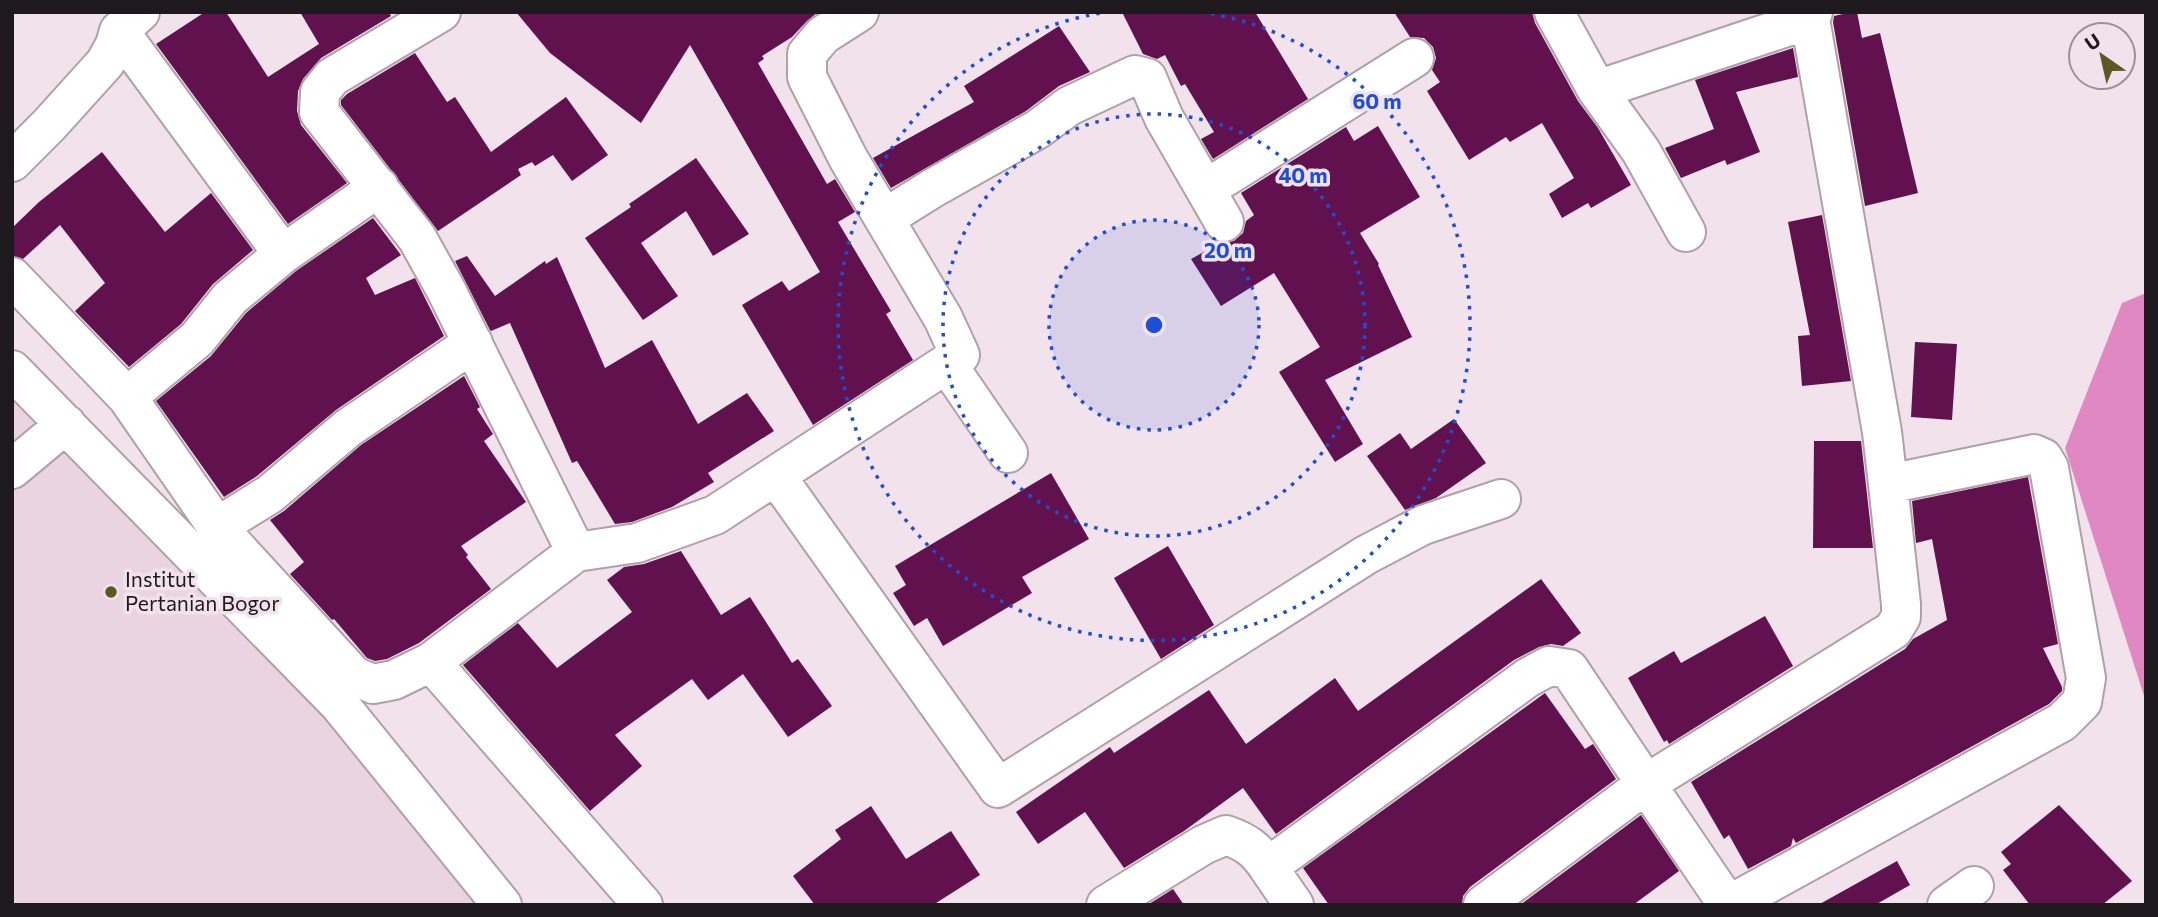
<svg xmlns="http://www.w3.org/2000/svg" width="2158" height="917" font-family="Commissioner,sans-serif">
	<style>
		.built { fill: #ebd4e2 }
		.forest { fill: #e088c2 }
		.building { fill: #61114d }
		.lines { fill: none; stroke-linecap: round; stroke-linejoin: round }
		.minor-casing { stroke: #afa0a9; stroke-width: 42 }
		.minor { stroke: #fff; stroke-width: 38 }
		.ring { fill: none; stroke: #1d4ed8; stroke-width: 3.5; stroke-dasharray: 3.5 7 }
		.poi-dot { fill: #5a5825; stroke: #f2e2ec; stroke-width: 2.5 }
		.labels { text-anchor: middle; stroke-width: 7; stroke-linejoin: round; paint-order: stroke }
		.poi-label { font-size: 21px; fill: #1e191c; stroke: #f2e2ec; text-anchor: start }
		.centre { fill: #1d4ed8; stroke: #f2e2ec; stroke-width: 3.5 }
		.ring-label { font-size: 21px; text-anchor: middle; font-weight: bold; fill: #1d4ed8; stroke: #f2e2ec; stroke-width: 7; stroke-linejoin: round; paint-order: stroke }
	</style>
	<rect width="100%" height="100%" fill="#f2e2ec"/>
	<!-- built -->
	<path class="built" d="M12,386l503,519h-503z"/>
	<!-- forest -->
	<path class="forest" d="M2146,293v409l-81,-254 57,-145z"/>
	<!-- building -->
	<path class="building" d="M205,12h21l42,65 51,-33 -19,-32h89l2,4 -70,42 -18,21 -5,12 -1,20 4,14 46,58 -59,41 -132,-180z
		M516,12h302l-11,9 -15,16 -30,19 2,3 -6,4 69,121 8,-5 20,33 -17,10 53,89 -5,3 27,46 -100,65 -71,-120 40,-24 7,10 31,-19 -130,-227 -49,78 -91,-70z
		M1122,12h133l53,87 -95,60 -12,-20 13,-7 -29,-48 -4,2 -16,-31 -8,4 -14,-5z
		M1394,12h138l3,11 43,78 20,27 33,57 -40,23 -3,-5 -26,15 -13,-24 25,-16 -32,-55 -32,19 -4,-5 -37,23 -42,-69 13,-9 -8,-12 4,-12 -3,-11 -9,-9 -14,-1z
		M1852,12h5l5,26 18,-5 38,160 -53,13 -32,-184 1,-6z
		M1059,26l31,46 -31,14 -33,25 -135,77 -18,-30 101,-56 -10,-16z
		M1793,48l5,29 -62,15 24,60 -33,13 -2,-5 -44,18 -16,-30 49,-19 -19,-49z
		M415,53l32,49 8,-5 36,55 75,-55 42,58 -36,26 -19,-26 -18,11 -3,-4 -14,7 3,6 -83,56 -97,-126v-5l6,-6z
		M1378,126l42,71 -60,36 19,31 -1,1 34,72 -87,43 38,64 -28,18 -56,-90 41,-25 -46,-74 -53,33 -30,-47 29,-16 14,-2 9,-8 3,-12 8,-6 -13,-22 105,-66 8,14z
		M102,152l63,80 46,-39 42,57 -40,34 -32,40 -52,43 -54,-56 30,-28 -45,-58 -37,34 -11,-3v-28l27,-26z
		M696,158l53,76 -36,22 -27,-45 -45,32 37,53 -35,24 -58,-82 46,-31 -2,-3z
		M1822,215l29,166 -49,5 -4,-50 12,-1 -22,-113z
		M373,218l28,37 -35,23 9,17 40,-17 29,58 -108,74 -79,66 -33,21 -68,-96 55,-45 35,-43 50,-42z
		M467,256l28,40 50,-35 1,3 11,-7 48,111 47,-28 46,84 49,-31 27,38 -66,42 6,9 -42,25 -40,15 -17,2 -38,-63 -5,2 -62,-140 -19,8 -1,-1 -35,-69z
		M1915,342l42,2 -5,76 -41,-3z
		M464,376l16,31 -3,2 16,25 -9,7 42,61 -65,44 7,9 -2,2 25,32 -72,54 -32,16 -12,2 -8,-3 -33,-39 -2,1 -42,-46 14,-12 -34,-42 14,-9 77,-66z
		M1454,419l32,44 -50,35 -31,12 -38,-54 33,-23 11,16z
		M1814,441h47l12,107h-60z
		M1051,473l38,66 -67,38 10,16 -89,53 -16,-28 -13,8 -21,-33 13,-8 -11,-19z
		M2028,477l30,167 -15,4 19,39v4l-13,13 -253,139 -3,-5 -2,8 -43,23 -19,-34 -5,4 -33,-57 214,-133 8,-10 34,-19 -15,-81 -16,4 -4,-42z
		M1168,546l46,79 -53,34 -47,-81z
		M681,551l40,64 29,-18 42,66 6,-4 34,47 -44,31 -45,-63 -35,26 -16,-21 -77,56 27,31 -52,45 -127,-146 55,-42 39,45 75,-56 -25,-32 17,-13 20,-3z
		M1541,579l40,54 -18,13 -12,-2 -12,3 -25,13 -238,174 -33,-46 -59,43 -60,37 -39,-56 -47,32 -22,-32 94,-65 4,6 95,-63 37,54 89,-66 23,33z
		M1765,616l28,50 -124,78 -2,-4 -3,2 -36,-64 46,-27 7,12z
		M1545,693l40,56 8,-5 23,35 -146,108 -7,9 -1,9h-133l-26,-37z
		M2059,805l73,76 -30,24h-72l-27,-35 8,-6 -10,-12z
		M871,806l35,53 45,-28 29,44 -47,30h-118l-22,-29 48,-37 -6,-9z
		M1641,815l38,56 -46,34h-113z
		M1897,861l13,24 -35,20h-57z
		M1173,889l11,16 -35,-1z"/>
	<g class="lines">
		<defs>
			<path id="minor" d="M441,12l-109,65 -12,15 -1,20 98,126 29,52 130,262
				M1554,12l43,78 44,61 45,81
				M1810,19l72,413 6,52
				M119,31l164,223
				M1597,90l213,-71 3,-7
				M12,162l37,-37 56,-62 10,-18 4,-14 21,-19
				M1206,189l208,-131
				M885,218l48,-30 105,-59 31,-23 66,-31 12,3 17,40 60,104
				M12,277l115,120 90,130 137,149 19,8 21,-4 37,-18 145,-110 61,-9 78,-28 245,-160 -17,-37 -95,-160 -41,-81v-23l16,-19 36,-23
				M947,364l61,89
				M12,370l327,334 163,201
				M127,397l70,-58 33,-41 53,-44 96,-67
				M12,469l54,-45
				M776,476l222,312 368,-233 57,-30 78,-26
				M217,527l53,-33 78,-66 125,-85
				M431,662l212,243
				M1268,867l26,38
				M1106,905l97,-60 23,-10c20,7 30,14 42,32l259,-189 22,-12 20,3 77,115 247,-154 8,-13v-13l-13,-120 146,-30 9,4 6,10 37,210 -4,24 -20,20 -333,183
				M1483,905l163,-121 82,121
				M1947,905l27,-19"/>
		</defs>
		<!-- minor casing -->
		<use href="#minor" class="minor-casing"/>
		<!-- minor -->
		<use href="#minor" class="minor"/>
	</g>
	<!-- distance rings -->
	<circle cx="1154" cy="325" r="105" fill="#1d4ed8" fill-opacity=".12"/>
	<g class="ring">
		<circle cx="1154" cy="325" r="105"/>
		<circle cx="1154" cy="325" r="211"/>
		<path d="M1201 12A316 316 0 1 1 1107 12"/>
	</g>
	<!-- markers -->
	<circle class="poi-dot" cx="111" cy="592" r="7"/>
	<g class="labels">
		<!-- poi labels -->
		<g class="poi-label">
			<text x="125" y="587">Institut<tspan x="125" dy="24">Pertanian Bogor</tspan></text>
		</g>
	</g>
	<circle cx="1154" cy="325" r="10" class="centre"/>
	<g class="ring-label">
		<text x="1377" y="109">60 m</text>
		<text x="1303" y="183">40 m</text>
		<text x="1228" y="258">20 m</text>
	</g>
	<!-- border -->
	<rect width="2158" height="917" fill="none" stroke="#1e191c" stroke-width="28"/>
	<!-- north arrow -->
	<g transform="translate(2102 56) rotate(326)"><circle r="33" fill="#f2e2ec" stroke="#9d9299" stroke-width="2"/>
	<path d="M0-5L12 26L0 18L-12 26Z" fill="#5a5825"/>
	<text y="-10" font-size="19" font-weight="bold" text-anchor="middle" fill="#1e191c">U</text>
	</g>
</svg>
